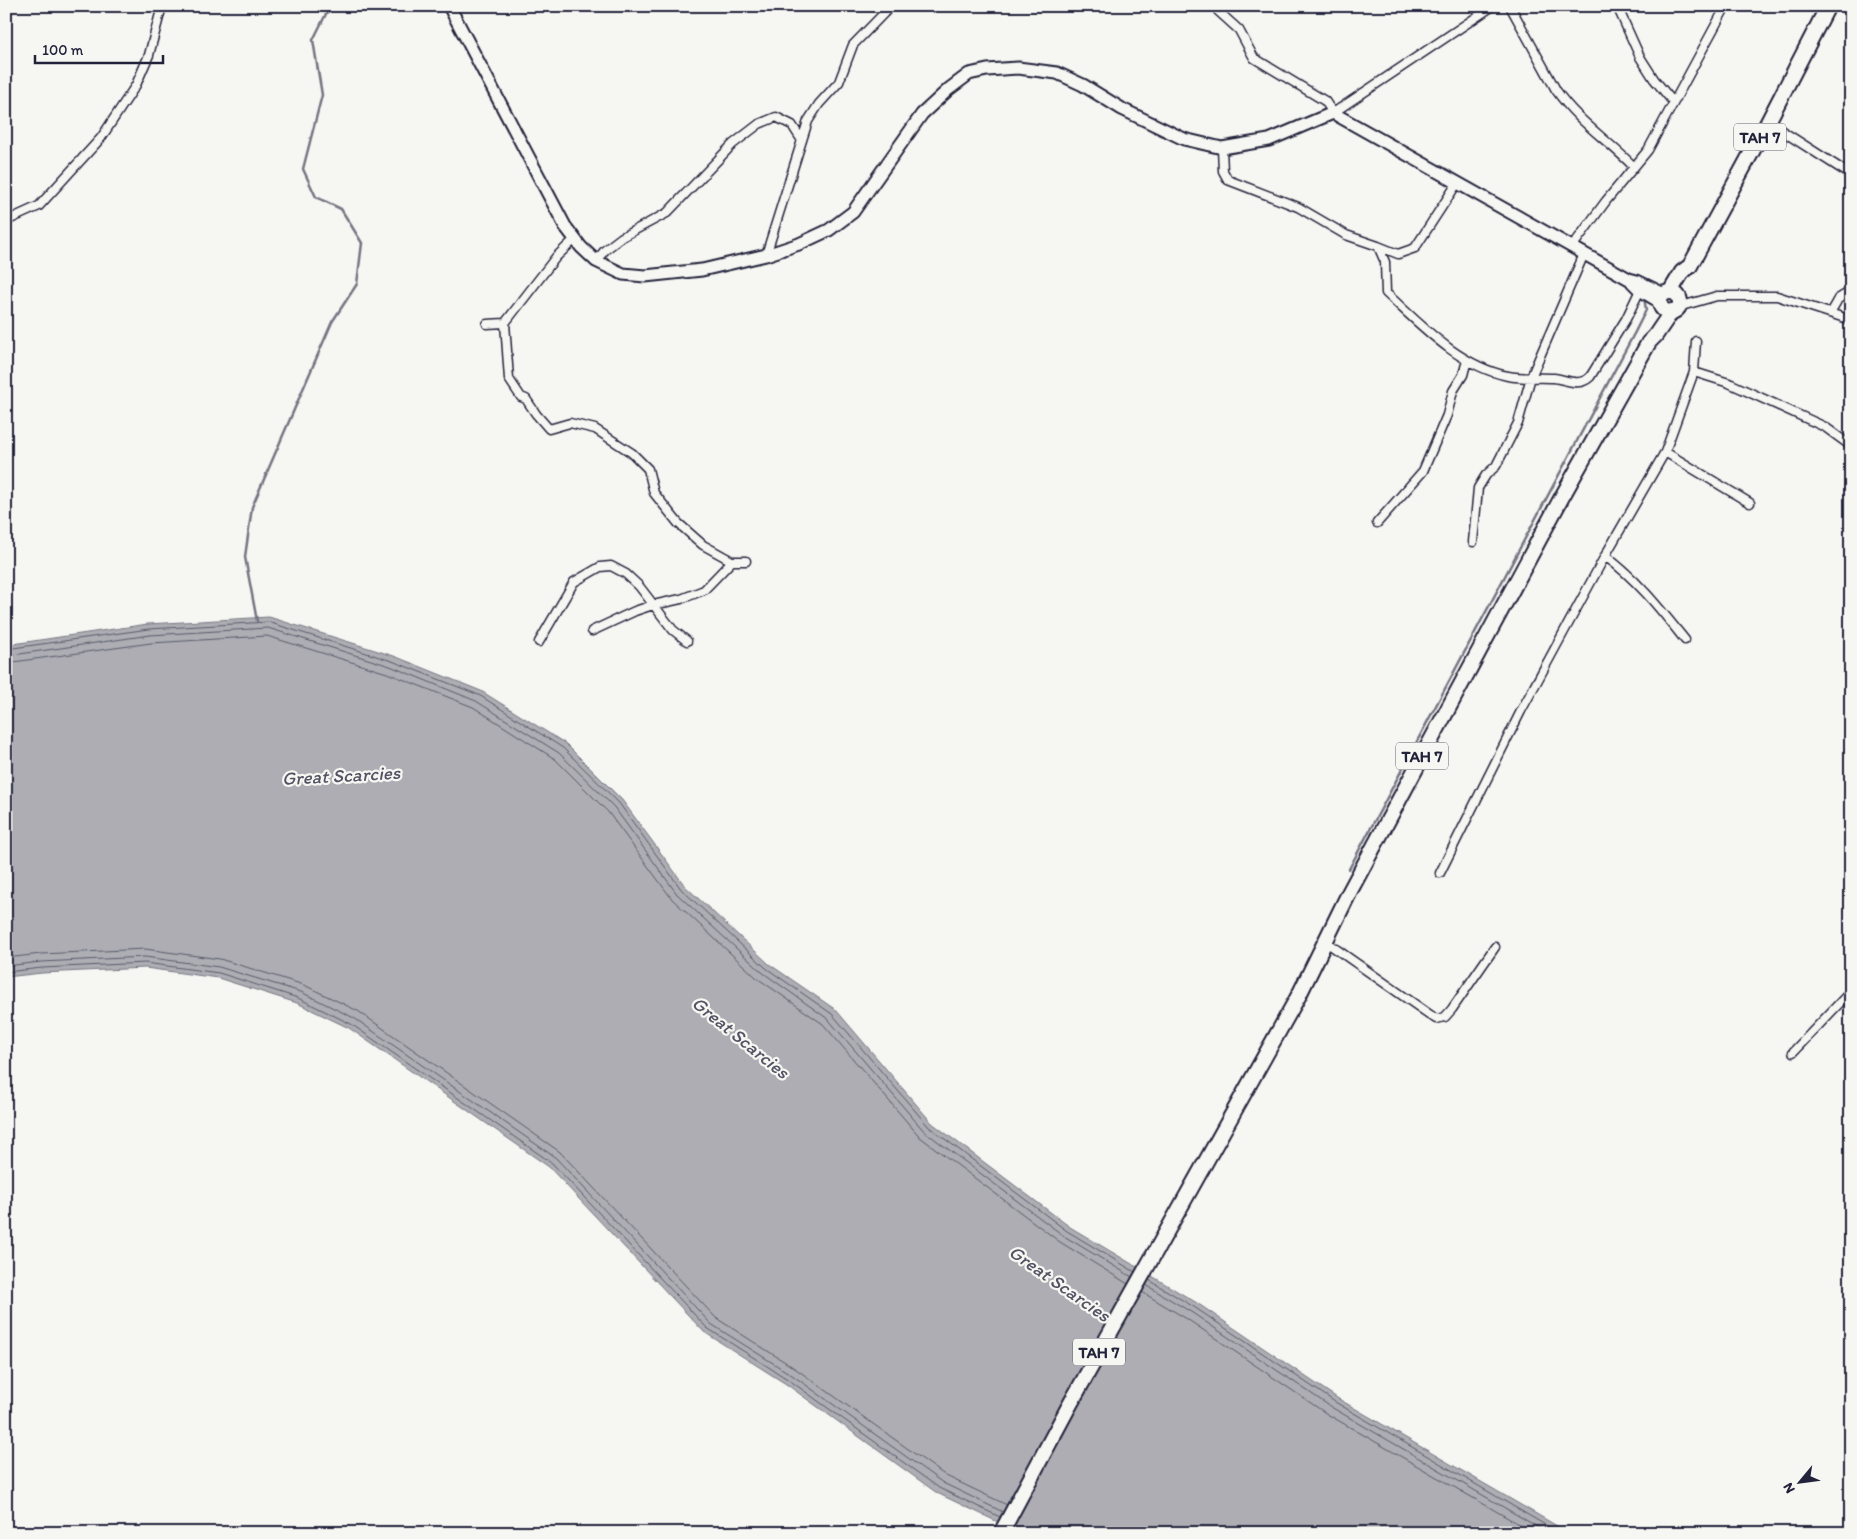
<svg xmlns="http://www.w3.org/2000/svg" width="1857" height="1539" font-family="Itim,sans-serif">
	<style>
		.water { fill: #adadb3; stroke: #757583 }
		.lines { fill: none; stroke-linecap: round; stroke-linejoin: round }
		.shore { stroke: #5a5a6b; stroke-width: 1 }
		.stream { stroke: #757583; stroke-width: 2.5 }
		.street-casing { stroke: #22223b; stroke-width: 11 }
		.secondary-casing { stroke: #22223b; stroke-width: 15 }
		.highway-casing { stroke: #22223b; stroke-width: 18 }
		.street { stroke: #f6f6f2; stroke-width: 8 }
		.secondary { stroke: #f6f6f2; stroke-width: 11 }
		.highway { stroke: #f6f6f2; stroke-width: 14 }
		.labels { text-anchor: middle; stroke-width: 4.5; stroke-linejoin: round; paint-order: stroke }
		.shield { fill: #f6f6f2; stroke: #626272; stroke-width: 1 }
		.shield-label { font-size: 16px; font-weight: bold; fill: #22223b }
		.water-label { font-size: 19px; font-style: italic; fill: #535365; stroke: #f6f6f2 }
	</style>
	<rect width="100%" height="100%" fill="#f6f6f2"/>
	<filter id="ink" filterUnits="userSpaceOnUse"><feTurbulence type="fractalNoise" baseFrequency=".02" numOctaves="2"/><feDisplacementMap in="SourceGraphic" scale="10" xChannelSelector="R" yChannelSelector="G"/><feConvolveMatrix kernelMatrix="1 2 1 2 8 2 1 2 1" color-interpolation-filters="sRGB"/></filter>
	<g filter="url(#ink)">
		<!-- water -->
		<path class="water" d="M269,617l125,39 87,35 85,53 56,56 63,86 84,78 67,46 96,113 138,104 127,76 140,95 232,135h-548l-84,-40 -151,-109 -82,-52 -155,-165 -200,-139 -52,-25 -79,-25 -73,-10 -103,5 -36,4v-332l142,-21z"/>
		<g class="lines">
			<!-- shore -->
			<path class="shore" d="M6,649l143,-20 119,-7 124,39 87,34 84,53 56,55 62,86 85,79 66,46 97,113 138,104 68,41
				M6,656l144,-21 118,-7 122,38 86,35 83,52 55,54 63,87 85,78 66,47 96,112 140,105 68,41
				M6,663l145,-20 116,-7 120,37 86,34 82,52 53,53 64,87 85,79 66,46 97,113 140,105 68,42
				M6,958l35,-4 104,-5 75,10 84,26 54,26 202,141 156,166 80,51 150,107 61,29
				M6,966l35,-4 104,-5 74,10 82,25 53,26 202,140 155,166 81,51 151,108 60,29
				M6,972l36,-4 103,-5 74,10 79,25 53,26 201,139 155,165 82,52 150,108 61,29
				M1149,1280l45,27 141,95 224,131
				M1146,1285l45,27 140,95 217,126
				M1142,1292l45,27 140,95 207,119"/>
			<!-- stream -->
			<path class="stream" d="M257,621l-12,-64 7,-50 80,-185 25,-38 5,-41 -21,-34 -25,-12 -13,-28 19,-74 -9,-55 15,-30 5,-4
				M1349,869l286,-537 11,-22 -2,-13"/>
			<defs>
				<path id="street" d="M1217,6l1,5 21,19 15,28 71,43 8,12 160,-107
					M1510,6l46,84c22,32 52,50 78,77
					M1617,6l23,51 14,22 19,23
					M1768,122l83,53
					M1222,148l1,23 5,9 70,27 48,28 32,11 7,16 1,31c36,33 73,73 122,83 15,3 31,1 46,2 14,2 25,9 36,-1l36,-58 14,-29
					M6,221l33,-15 62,-68 35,-53 13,-30 13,-49
					M575,239l-19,18 -51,66 4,56 12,18 5,2 10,15 13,15 21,-6 25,6 37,24 16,16 6,24 24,30 25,22 29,16
					M1378,246l20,8 17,-6 43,-66
					M1572,247l34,-46 42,-51 78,-144
					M766,255l42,-134 11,-17 20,-22 14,-37 38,-39
					M596,261l9,-11 17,-13 45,-24 66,-69 26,-20 17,-7 16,8 9,14
					M1678,307l39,-11h60l74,24
					M1830,313l8,-14 13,-8
					M487,324l18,-1
					M1694,372l35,11 96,44 26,19
					M1665,452l85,51
					M1377,523l46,-52 24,-56 6,-24 10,-16 4,-15
					M1473,542l5,-54 8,-13 10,-9 22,-43 13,-46 53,-123
					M1605,556c32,23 56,54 80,84
					M592,631l43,-20 18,-6 28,-6 23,-9 28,-29h14
					M539,642l35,-60 26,-15 11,-1 15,8 13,12 34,44 14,11
					M1440,873l81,-162 84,-155 60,-104 29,-80 2,-31
					M1326,942l110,77 9,-2 7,-8 43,-62
					M1793,1052l58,-61"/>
				<path id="secondary" d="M449,6l116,220 16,21 15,14 27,13 22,2 57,-6 64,-15 33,-11 30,-14 24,-18 69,-98 27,-25 20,-15 18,-4 31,-2 39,5 26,12 39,24 62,30 38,9 47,-8 64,-27 296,166 8,2 27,13
					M1632,282l8,8 20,12"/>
				<path id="highway" d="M1670,292l12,-20 8,-6 78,-144 60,-116
					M1660 302a10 10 0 1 1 20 0a10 10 0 1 1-20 0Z
					M1001,1533l67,-125 231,-413 51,-104 213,-396 86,-153 6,-6 17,-25"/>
			</defs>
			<!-- street casing -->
			<use href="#street" class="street-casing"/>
			<!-- secondary casing -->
			<use href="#secondary" class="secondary-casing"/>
			<!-- highway casing -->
			<use href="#highway" class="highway-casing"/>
			<!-- street -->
			<use href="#street" class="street"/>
			<!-- secondary -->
			<use href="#secondary" class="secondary"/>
			<!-- highway -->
			<use href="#highway" class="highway"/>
		</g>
	</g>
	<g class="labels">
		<!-- shield labels -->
		<g class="shield">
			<rect x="1734" y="123.5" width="52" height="27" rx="4"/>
			<rect x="1396" y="742.5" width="52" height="27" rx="4"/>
			<rect x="1073" y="1338.5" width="52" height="27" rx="4"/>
		</g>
		<g class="shield-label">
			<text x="1760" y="143">TAH 7</text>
			<text x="1422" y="762">TAH 7</text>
			<text x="1099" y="1358">TAH 7</text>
		</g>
		<!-- water labels -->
		<g class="water-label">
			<text transform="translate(341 775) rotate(-3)" y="7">Great Scarcies</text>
			<text transform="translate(741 1037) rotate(39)" y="7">Great Scarcies</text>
			<text transform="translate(1060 1283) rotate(35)" y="7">Great Scarcies</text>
		</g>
	</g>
	<!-- margin -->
	<rect width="1857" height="1539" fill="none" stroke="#f6f6f2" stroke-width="25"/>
	<rect x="12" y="12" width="1832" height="1514" fill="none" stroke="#22223b" stroke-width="2" filter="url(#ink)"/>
	<!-- north arrow -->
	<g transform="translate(1800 1482) rotate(241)" stroke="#f6f6f2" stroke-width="4" paint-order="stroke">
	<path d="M0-4L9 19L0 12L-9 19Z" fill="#22223b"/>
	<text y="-8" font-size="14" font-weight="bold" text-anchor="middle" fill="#22223b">N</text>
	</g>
	<!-- scale -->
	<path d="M35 55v8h128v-8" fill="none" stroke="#22223b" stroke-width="2.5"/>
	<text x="42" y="55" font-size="15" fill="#22223b" stroke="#f6f6f2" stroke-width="4" paint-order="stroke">100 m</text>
</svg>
